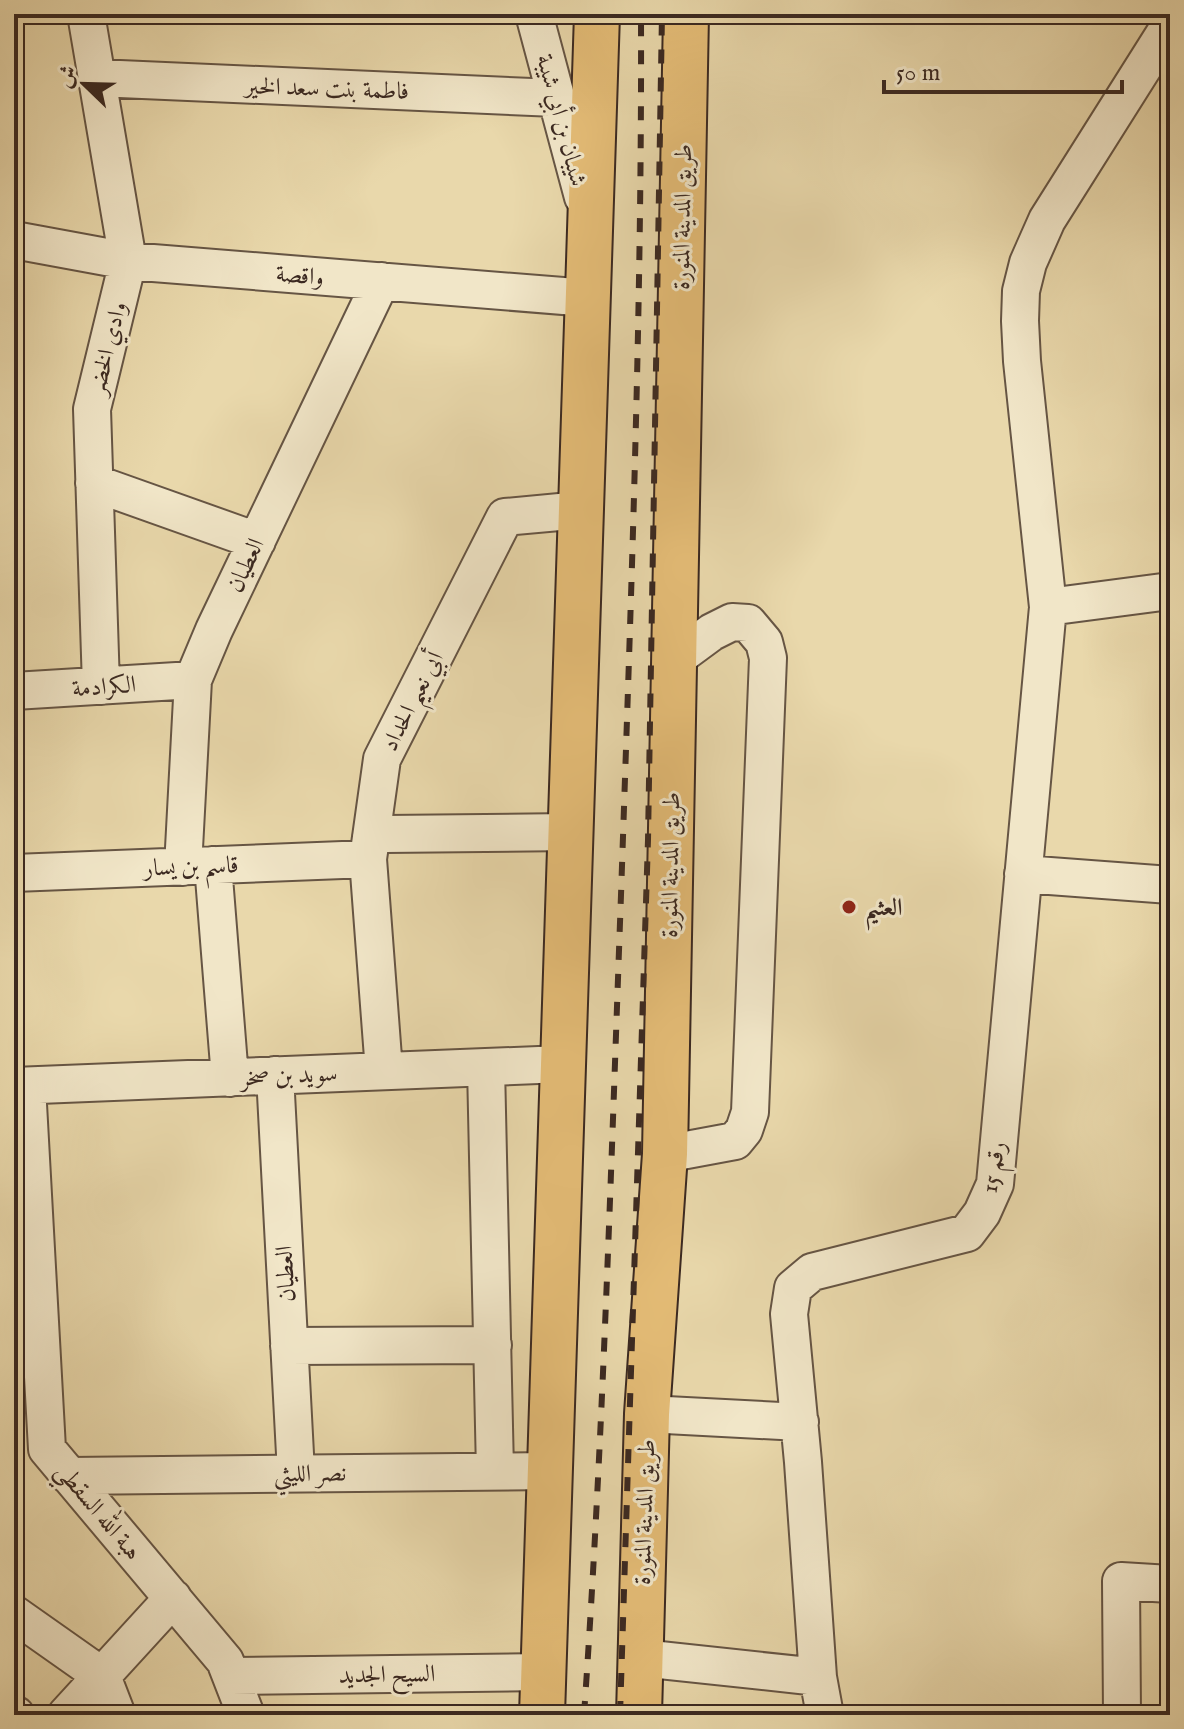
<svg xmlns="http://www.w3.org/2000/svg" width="1184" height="1729" font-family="'IM FELL English',Amiri,serif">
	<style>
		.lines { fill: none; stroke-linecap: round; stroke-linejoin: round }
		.minor-casing { stroke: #654; stroke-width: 40 }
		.major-casing { stroke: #3b2921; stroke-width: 48 }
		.minor { stroke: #f1e6c8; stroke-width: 36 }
		.major { stroke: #e4bc76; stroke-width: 44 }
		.rail { stroke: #3b2921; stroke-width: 6; stroke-dasharray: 14 14; stroke-linecap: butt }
		.poi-dot { fill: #8f2418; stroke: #f1e6c8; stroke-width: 3 }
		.labels { text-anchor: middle; stroke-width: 6; stroke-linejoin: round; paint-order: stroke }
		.street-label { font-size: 24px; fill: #3b2921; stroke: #f1e6c8 }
		.poi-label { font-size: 24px; font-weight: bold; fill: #3b2921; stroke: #f1e6c8; text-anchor: start }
	</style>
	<rect width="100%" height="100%" fill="#e9d8ab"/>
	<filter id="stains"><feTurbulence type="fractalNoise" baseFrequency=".0025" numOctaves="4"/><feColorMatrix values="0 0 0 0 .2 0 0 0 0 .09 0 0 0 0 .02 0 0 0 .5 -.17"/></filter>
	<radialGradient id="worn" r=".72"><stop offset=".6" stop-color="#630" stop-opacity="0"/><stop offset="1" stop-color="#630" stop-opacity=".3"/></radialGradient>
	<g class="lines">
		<defs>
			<path id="minor" d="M86,14l42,247 -36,148 9,277
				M534,14l49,183
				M97,78l459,20
				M14,240l114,21 460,37
				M94,483l163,58
				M1048,607l-26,-246 -2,-40 1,-30 7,-28 19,-43 123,-195
				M14,691l179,-11
				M371,837l14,-3 186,-2
				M213,865l17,213
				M183,867l10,-187 21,-50 167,-349
				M14,873l354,-14
				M1023,874l147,11
				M486,1067l9,404
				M384,1071l-16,-212 14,-100 123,-242 76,-7
				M275,1075l21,398
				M14,1086l549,-22
				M27,1086l20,363 178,212 21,54
				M665,1154l70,-13 9,-11 6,-18 18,-454 -4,-16 -16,-19 -16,-1 -20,10 -38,28
				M289,1346l204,-1
				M647,1414l153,8
				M69,1476l481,-5
				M14,1614l88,62 15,39
				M641,1658l177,19
				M231,1676l312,-4
				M14,1714l2,1
				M66,1715l107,-117
				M825,1715l-7,-38 -15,-215 -14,-148 4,-26 19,-16 155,-39 15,-20 13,-29 53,-577 122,-16
				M1122,1715l-1,-134 49,3"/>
			<path id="major" d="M542,1715l55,-1701
				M639,1715l8,-301 18,-260 21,-1140"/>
		</defs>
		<!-- minor casing -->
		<use href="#minor" class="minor-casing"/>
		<!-- major casing -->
		<use href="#major" class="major-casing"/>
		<!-- minor -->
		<use href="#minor" class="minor"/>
		<!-- major -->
		<use href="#major" class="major"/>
		<!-- rail -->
		<path class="rail" d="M584,1715c19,-273 27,-547 37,-820 10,-294 21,-587 20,-881
			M620,1715l28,-875 14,-826"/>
	</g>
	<!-- markers -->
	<circle class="poi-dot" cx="849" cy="907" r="8"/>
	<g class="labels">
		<!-- street labels -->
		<g class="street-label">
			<text transform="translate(327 88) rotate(2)" y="8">فاطمة بنت سعد الخير</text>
			<text transform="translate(562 120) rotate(75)" y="8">شيبان بن أبي شيبة</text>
			<text transform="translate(682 217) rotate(-89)" y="8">طريق المدينة المنورة</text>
			<text transform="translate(300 275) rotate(5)" y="8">واقصة</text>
			<text transform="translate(107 348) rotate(-76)" y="8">وادي الخضر</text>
			<text transform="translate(245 565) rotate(-65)" y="8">العطيان</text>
			<text transform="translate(104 686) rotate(-4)" y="8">الكرادمة</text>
			<text transform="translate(412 701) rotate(-63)" y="8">أبي نعيم الحداد</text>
			<text transform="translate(670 865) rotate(-89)" y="8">طريق المدينة المنورة</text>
			<text transform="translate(191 866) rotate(-2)" y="8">قاسم بن يسار</text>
			<text transform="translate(289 1075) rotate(-3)" y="8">سويد بن صخر</text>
			<text transform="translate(993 1167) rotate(-80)" y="8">رقم 15</text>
			<text transform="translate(285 1274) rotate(-93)" y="8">العطيان</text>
			<text transform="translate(310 1473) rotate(-1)" y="8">نصر الليثي</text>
			<text transform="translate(99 1511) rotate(50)" y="8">هبة الله السقطي</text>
			<text transform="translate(644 1512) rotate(-88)" y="8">طريق المدينة المنورة</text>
			<text transform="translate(387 1674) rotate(-1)" y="8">السيح الجديد</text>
		</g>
		<!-- poi labels -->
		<g class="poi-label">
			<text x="865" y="915">العثيم</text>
		</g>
	</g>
	<!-- margin -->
	<rect width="1184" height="1729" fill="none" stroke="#e9d8ab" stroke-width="48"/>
	<rect x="16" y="16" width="1152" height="1697" fill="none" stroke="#3b2921" stroke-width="4"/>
	<rect x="24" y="24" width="1136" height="1681" fill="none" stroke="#3b2921" stroke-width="2"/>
	<!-- north arrow -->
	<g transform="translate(84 84) rotate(293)" stroke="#f1e6c8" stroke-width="6" paint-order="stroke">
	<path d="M0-6L14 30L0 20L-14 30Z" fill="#3b2921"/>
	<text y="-12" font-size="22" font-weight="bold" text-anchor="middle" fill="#3b2921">ش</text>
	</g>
	<!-- scale -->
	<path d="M884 80v12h238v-12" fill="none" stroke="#3b2921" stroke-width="4"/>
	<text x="896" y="80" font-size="24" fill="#3b2921" stroke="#f1e6c8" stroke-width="6" paint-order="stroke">50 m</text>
	<rect width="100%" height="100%" filter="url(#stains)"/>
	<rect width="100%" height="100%" fill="url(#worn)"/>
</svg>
